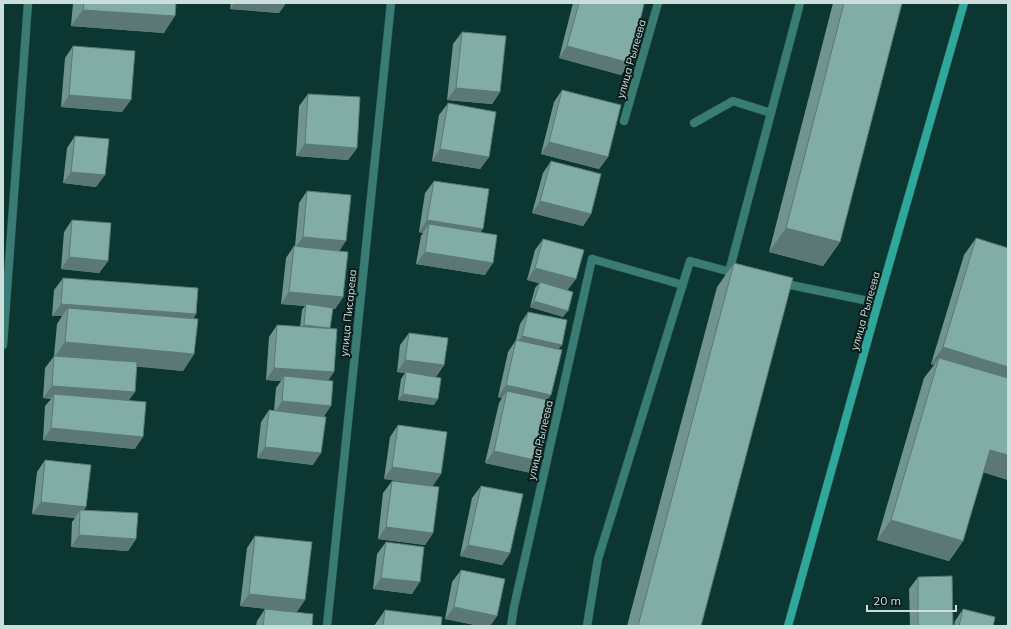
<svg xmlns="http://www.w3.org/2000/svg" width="1011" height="629" font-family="Mulish,sans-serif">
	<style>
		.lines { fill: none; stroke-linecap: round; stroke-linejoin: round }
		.lane-casing { stroke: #2e5450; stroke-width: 9 }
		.street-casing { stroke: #2e5450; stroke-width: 9 }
		.secondary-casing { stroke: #2e5450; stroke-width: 9 }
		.lane { stroke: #387c74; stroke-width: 8 }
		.street { stroke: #387c74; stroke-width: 8 }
		.secondary { stroke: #2da89b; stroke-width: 8 }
		.wall { fill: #70948f }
		.shaded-wall { fill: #5b7874 }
		.building { fill: #82aca6; stroke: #5b7874 }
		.labels { text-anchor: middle; stroke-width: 4; stroke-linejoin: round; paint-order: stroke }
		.street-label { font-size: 11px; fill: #cadfdc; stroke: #091a18 }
	</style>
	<rect width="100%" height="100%" fill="#0c3631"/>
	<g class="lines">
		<defs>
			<path id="lane" d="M694,123l39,-22 38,12
				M592,259l91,26
				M729,272l71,-269
				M781,283l97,20
				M587,626l11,-67 92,-298 48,13"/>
			<path id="street" d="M624,121l34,-118
				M3,345l25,-342
				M327,626l64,-623
				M511,626l3,-19 78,-348"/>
			<path id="secondary" d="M788,626l90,-323 86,-300"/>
		</defs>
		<!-- lane casing -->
		<use href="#lane" class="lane-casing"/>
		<!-- street casing -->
		<use href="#street" class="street-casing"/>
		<!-- secondary casing -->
		<use href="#secondary" class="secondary-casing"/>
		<!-- lane -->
		<use href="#lane" class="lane"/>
		<!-- street -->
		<use href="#street" class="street"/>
		<!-- secondary -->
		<use href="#secondary" class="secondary"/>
	</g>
	<!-- wall -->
	<path class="wall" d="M73,3h103l-12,30 -93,-7z
		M231,3h55l-7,10 -49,-4z
		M573,3h67l-10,60 -9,12 -62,-17z
		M833,3h69l-62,239 -17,24 -54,-14z
		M462,32l38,60 -8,12 -45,-4 6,-56z
		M73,46l49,66 -61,-5 4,-49z
		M562,90l46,67 -9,12 -58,-15 13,-52z
		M308,94l49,54 -9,12 -52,-4 3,-50z
		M448,103l41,54 -9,12 -48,-8 7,-46z
		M75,136l21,51 -33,-4 4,-35z
		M551,161l40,53 -8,12 -51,-13 11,-40z
		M434,181l47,51 4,43 -69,-11 5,-28 2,-3 -4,-1 6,-39z
		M307,191l32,60 4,46 -8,12h-3l-2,20 -2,51 -5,36 -10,49 -56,-7 4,-36 8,-12 5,1 2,-23 5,-7 -15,-1 3,-43 8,-12 23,2 2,-17 3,-4 -24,-2 5,-46 8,-12h1l4,-43z
		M72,220l36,41 -9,12 -38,-4 3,-37z
		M976,238l32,242 -25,-8 -20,69 -14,20 -72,-21 47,-162 10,-13 -3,-1 33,-109z
		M543,239l25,52 -5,26 -33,-10 5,-19 4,-5 -12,-3 8,-30z
		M734,263l-33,363h-74l90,-339z
		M63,278l133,36 -3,5 1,35 -11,17 -46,-5 -8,35 6,48 -92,-9 2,-34 6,-7 -8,-1 2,-30 9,-12 3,-32 5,-8h-10l2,-26z
		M528,312l30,37 -10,51 -17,73 -46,-10 14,-60 3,-5 -4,-1 10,-45 8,-12 4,-16z
		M409,333l35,32 -8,12 -2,28 -36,-5 3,-21 4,-6 -8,-1 3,-27z
		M398,425l35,61 -49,-7 6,-42z
		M45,460l39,50 52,29 -8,12 -57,-4 1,-25 3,-4 -43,-4 5,-42z
		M392,481l41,52 -8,12 -47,-6 5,-46z
		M481,486l29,67 -8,12 -42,-9 12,-58z
		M255,536l42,76 15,14h-56l1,-5 8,-12 29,3 -54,-6 7,-58z
		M386,542l26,52 -39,-5 4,-35z
		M461,570l36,46 -7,10h-10l-35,-7 7,-37z
		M918,577l34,49h-42l-1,-37z
		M963,609l30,17h-39l1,-5z
		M385,610l56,16h-67z"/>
	<!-- shaded-wall -->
	<path class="shaded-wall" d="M234,3h52l-7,10 -49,-4z
		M83,10l92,6 -11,17 -93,-7z
		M567,46l63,17 -9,12 -62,-17z
		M456,88l44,4 -8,12 -45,-4z
		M69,95l62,5 -9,12 -61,-5z
		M549,142l59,15 -9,12 -58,-15z
		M305,144l52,4 -9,12 -52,-4z
		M440,149l49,8 -9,12 -48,-8z
		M71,172l34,3 -9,12 -33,-4z
		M540,201l51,13 -8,12 -51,-13z
		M427,220l56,9 -8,12 -46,-17 -6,9 -4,-1z
		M786,228l54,14 -17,24 -54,-14z
		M303,237l43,4 -8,12 -44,-4z
		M425,252l68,11 -8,12 -69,-11z
		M69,257l39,4 -9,12 -38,-4z
		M535,268l41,11 -9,12 -40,-11z
		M289,292l54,5 -8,12 -29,-3v-2l-1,2 -24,-2z
		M534,301l34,10 -5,6 -33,-10z
		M61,304l135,10 -8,12 -120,-18 -6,8h-10z
		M304,325l26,3 -4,6 -27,-3z
		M522,336l40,9 -9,12 -39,-9z
		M65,342l129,12 -11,17 -130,-12z
		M943,347l65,20v20l-69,-29 -5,7 -3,-1z
		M405,360l39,5 -8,12 -39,-5z
		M274,368l60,4 -8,12 -42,-8 -3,5 -15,-1z
		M506,385l45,10 -8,12 -36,-16 -5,7 -4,-1z
		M52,386l83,6 -9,12 -72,-10 -3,5 -8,-1z
		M403,394l35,5 -4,6 -36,-5z
		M282,401l49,5 -8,12 -49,-5z
		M51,428l92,9 -8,12 -92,-9z
		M265,447l56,6 -8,12 -56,-7z
		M990,450l18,5v25l-32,-10z
		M494,451l45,10 -8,12 -46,-10z
		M392,467l49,7 -8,12 -49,-7z
		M41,502l45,5 -6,9v-6l-5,8 -43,-4z
		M891,520l72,21 -14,20 -72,-21z
		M386,527l47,6 -8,12 -47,-6z
		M79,535l57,4 -8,12 -57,-4z
		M468,545l42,8 -8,12 -42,-9z
		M381,578l39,4 -8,12 -39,-5z
		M249,594l56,6 -8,12 -57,-6z
		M454,607l43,9 -7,10h-10l-35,-7z"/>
	<!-- building -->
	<path class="building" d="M84,3h92l-1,13 -92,-6z
		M579,3h61l4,1 -14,59 -63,-17z
		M844,3h58l-62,239 -54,-14z
		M462,32l44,4 -6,56 -44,-4z
		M73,46l62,5 -4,49 -62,-5z
		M562,90l59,15 -13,52 -59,-15z
		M308,94l52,3 -3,51 -52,-4z
		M448,103l48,9 -7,45 -49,-8z
		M75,136l34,3 -4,36 -34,-3z
		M551,161l50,13 -10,40 -51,-13z
		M434,181l55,8 -6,40 -56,-9z
		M307,191l44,4 -5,46 -43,-4z
		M72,220l39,3 -3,38 -39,-4z
		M429,224l68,11 -4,28 -68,-11z
		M976,238l32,10v119l-65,-20z
		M543,239l41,11 -8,29 -41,-11z
		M294,246l54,6 -5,45 -54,-5z
		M734,263l59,15 -92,348h-63z
		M63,278l135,10 -2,26 -135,-10z
		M540,282l33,10 -5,19 -34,-10z
		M306,304l27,4 -3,20 -26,-3z
		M68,308l130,11 -4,35 -129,-12z
		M528,312l39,8 -5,25 -40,-9z
		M277,325l60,4 -3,43 -60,-4z
		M409,333l39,5 -4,27 -39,-5z
		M516,340l46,10 -11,45 -45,-10z
		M54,356l83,6 -2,30 -83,-6z
		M939,358l69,20v77l-18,-5 -27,91 -72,-21z
		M406,372l35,6 -3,21 -35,-5z
		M284,376l49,5 -2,25 -49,-5z
		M507,391l46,10 -14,60 -45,-10z
		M54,394l92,8 -3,35 -92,-9z
		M269,410l57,7 -5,36 -56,-6z
		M398,425l49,7 -6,42 -49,-7z
		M45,460l46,5 -5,42 -45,-5z
		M392,481l47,6 -6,46 -47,-6z
		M481,486l42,8 -13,59 -42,-8z
		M80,510l58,3 -2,26 -57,-4z
		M255,536l57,6 -7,58 -56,-6z
		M386,542l38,5 -4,35 -39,-4z
		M461,570l44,9 -8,37 -43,-9z
		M952,576l1,50h-35v-49z
		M265,609l48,5 -1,12h-49z
		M963,609l32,8 -2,9h-34z
		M385,610l57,7 -1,9h-58z"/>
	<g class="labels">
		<!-- street labels -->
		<g class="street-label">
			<text transform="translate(631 59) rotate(-74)" y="4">улица Рылеева</text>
			<text transform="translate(865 311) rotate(-74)" y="4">улица Рылеева</text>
			<text transform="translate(348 313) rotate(-84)" y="4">улица Писарева</text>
			<text transform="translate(540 440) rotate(-77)" y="4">улица Рылеева</text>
		</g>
	</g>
	<!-- border -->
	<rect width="1011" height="629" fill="none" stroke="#cadfdc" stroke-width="8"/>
	<!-- scale -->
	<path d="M867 605v6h89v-6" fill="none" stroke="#cadfdc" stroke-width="2"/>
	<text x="873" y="605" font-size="12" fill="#cadfdc" stroke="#091a18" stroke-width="3" paint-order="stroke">20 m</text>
</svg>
